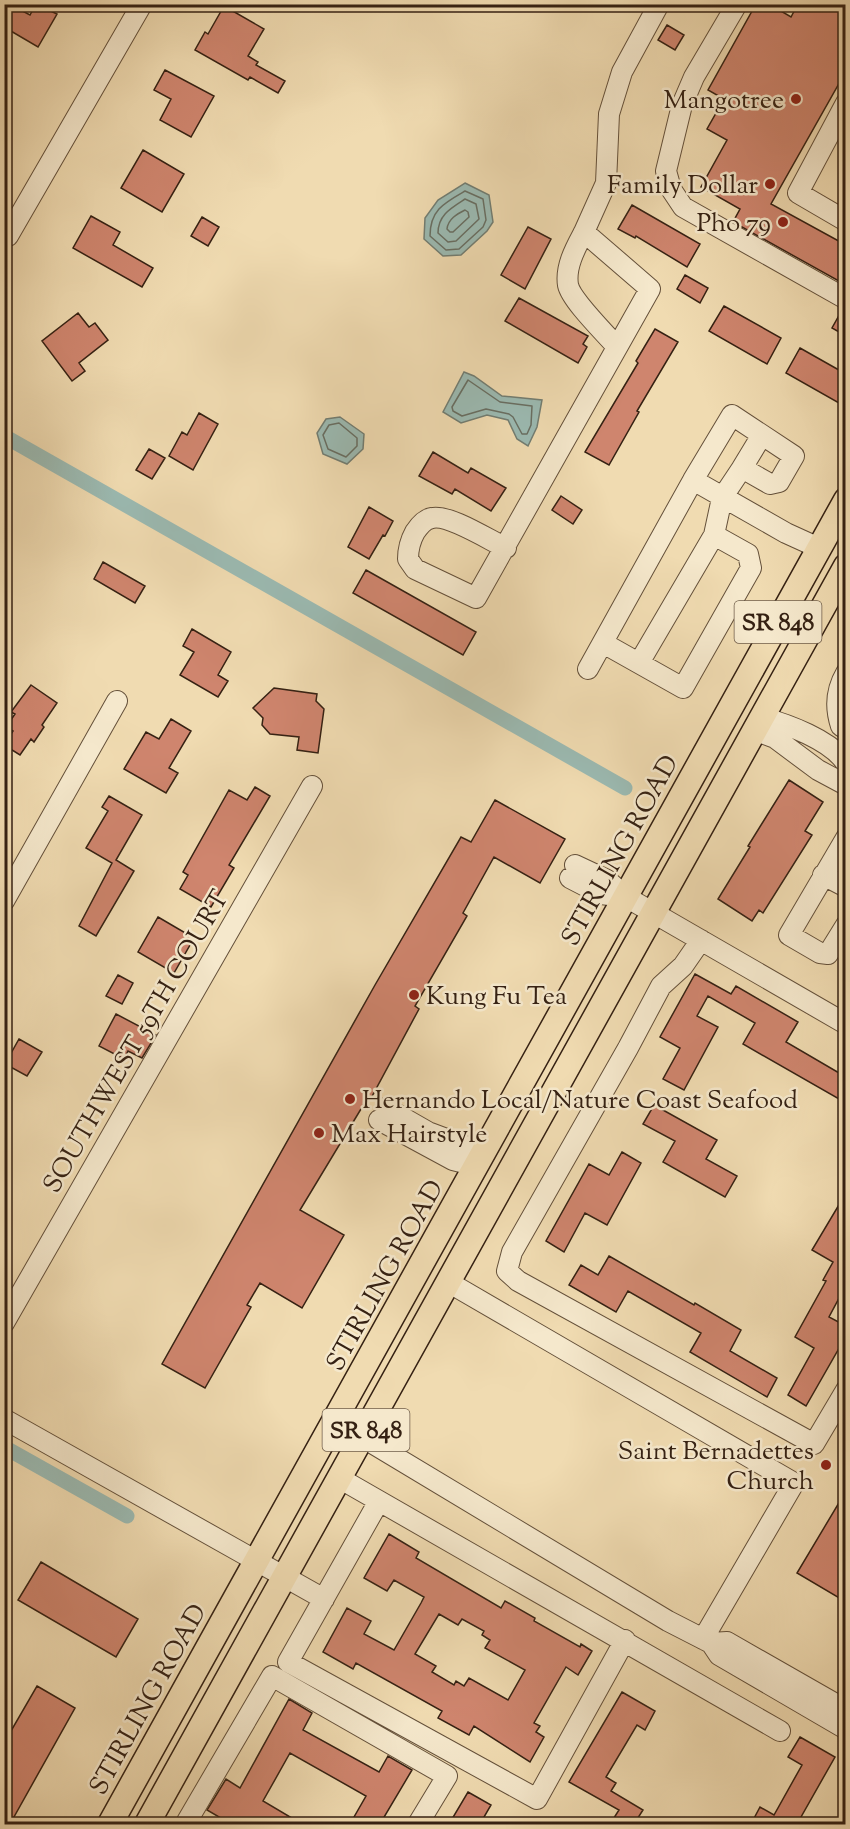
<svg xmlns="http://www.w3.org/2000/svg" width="850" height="1829" font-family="'Sorts Mill Goudy',serif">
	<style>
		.water { fill: #9bbab2; stroke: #727d72; stroke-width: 1.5 }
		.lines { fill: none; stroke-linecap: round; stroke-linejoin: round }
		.shore { stroke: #686e62; stroke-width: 1.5 }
		.canal { stroke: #9bbab2; stroke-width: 15 }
		.building { fill: #cf856e; stroke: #352113; stroke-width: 1.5; fill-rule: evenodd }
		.minor-casing { stroke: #64503a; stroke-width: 22 }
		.major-casing { stroke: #352113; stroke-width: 27 }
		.minor { stroke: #f5e8cc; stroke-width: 20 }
		.major { stroke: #f0dbb1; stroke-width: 24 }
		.poi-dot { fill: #8f2418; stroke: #f5e8cc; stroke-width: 2 }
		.labels { text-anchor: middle; stroke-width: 5; stroke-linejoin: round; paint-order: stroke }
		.shield { fill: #f5e8cc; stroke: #6f5d4a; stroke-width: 1.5 }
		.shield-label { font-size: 24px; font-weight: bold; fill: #352113 }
		.poi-label { font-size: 26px; fill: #352113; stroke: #f5e8cc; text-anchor: end }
		.street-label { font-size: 26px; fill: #352113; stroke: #f5e8cc }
	</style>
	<rect width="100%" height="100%" fill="#f0dbb1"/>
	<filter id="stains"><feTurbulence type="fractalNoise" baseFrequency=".00333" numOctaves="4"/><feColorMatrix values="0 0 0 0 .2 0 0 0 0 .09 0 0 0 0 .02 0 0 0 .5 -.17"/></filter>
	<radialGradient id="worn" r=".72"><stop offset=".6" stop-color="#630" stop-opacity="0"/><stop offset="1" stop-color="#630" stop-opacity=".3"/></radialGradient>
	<!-- water -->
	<path class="water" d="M465,183l24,12 4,27 -6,9 -26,24 -18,1 -19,-17 1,-21 13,-18z
		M464,372l10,4 28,20 40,4 -5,27 -9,19 -11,-7 -9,-19 -21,-5 -26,8 -18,-11z
		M340,417l24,17 -1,15 -16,15 -24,-10 -6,-21 9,-14z"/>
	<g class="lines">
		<!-- shore -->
		<path class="shore" d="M465,191l18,8 3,21 -3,7 -24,22 -13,1 -16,-14c0,-26 14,-33 35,-45z
			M465,199l11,5 3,15 -23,22 -8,1 -10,-9c0,-18 13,-25 27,-34z
			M465,210l3,2 1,5 -16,15h-3l-3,-3c1,-10 10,-15 18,-19z
			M468,380l32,22 32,4 -1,19 -4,9h-5l-9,-17 -4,-3 -23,-5 -24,7 -9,-5 -1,-4z
			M339,423l18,15v8l-11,11 -18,-8 -5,-14 6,-10z"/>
		<!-- canal -->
		<path class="canal" d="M4,436l621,352
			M4,1447l123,69"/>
	</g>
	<!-- building -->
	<path class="building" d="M36,4l21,10 -19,33 -34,-20v-5l9,-16 17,9z
		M756,4h13l22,13 7,-13h48v67l-75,133 75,41v40l-113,-63 7,-13 -39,-22 26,-47 -20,-11 17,-30 -16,-9z
		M224,6l40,23 -16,27 10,6 -2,3 29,16 -7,12 -28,-16 -2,3 -53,-30 10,-18 3,2z
		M667,25l17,10 -9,15 -17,-10z
		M165,70l49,26 -23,41 -31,-17 11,-21 -17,-9z
		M143,150l41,24 -22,38 -41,-24z
		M632,205l68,39 -13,23 -51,-31 -1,2 -17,-9z
		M91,216l29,16 -7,13 40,23 -11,19 -69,-39z
		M202,217l17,10 -11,19 -17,-10z
		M528,227l23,12 -26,50 -24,-14z
		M685,275l23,13 -8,15 -23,-14z
		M519,298l69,38 -5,8 4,3 -9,16 -73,-42z
		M724,306l57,32 -14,26 -58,-33z
		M842,310l4,1v25l-14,-8z
		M78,313l11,14 6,-4 13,17 -29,23 6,8 -13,10 -30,-40z
		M655,329l23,13 -41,69 2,1 -30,53 -24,-13 53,-89 -2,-2z
		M800,348l46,26v33l-60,-34z
		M199,413l19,11 -25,46 -24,-14 13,-24 5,3z
		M149,449l16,9 -13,21 -16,-9z
		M433,452l35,21 3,-5 35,20 -15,23 -36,-22 -3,5 -33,-18z
		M561,496l21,14 -9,14 -21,-14z
		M369,507l24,14 -8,15 -2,-1 -14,24 -21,-12z
		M103,562l42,24 -10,17 -41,-24z
		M366,570l110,62 -13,23 -110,-62z
		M192,629l39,23 -13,23 10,6 -10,16 -38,-22 14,-23 -11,-6z
		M31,685l26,18 -15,22 2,2 -10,15 -3,-3 -11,16 -16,-10 9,-14 -7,-4 9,-13 -4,-2z
		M274,688l43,6 -1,7 8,8 -6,44 -21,-3 2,-13 -29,-3 -8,-9 1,-7 -10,-10z
		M171,719l20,12 -22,37 9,5 -12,20 -42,-24 22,-37 13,7z
		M789,780l34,22 -18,29 7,4 -49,78 -4,-3 -7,11 -34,-22 32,-52 -2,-1z
		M255,787l15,9 -41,69 5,3 -23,39 -31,-18 8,-14 -5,-3 46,-82 18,10z
		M109,796l33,19 -26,45 18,11 -38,65 -17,-10 33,-63 -26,-15 22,-37 -6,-4z
		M495,800l70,39 -25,44 -46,-26 -31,56 4,3 -52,90 4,3 -49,91 -3,-1 -67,111 44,25 -42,73 -42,-25 -13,22 4,2 -46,81 -43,-24 213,-379 86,-148 10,5z
		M158,917l36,21 -20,35 -36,-21z
		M695,974l36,20 5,-8 62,36 -12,20 60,35v26l-103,-59 12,-21 -47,-27 -11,20 21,11 -34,63 -21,-11 17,-31 -20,-11z
		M118,975l15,8 -11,21 -16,-8z
		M116,1014l40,21 -14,23 -14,-7 -4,8 -25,-13z
		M19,1039l23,13 -15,24 -22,-12z
		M654,1105l63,35 -11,19 31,17 -12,21 -62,-35 12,-21 -32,-17z
		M622,1152l19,11 -34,62 -22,-12 -21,39 -18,-11 43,-77 20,11z
		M846,1193v92l-17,32 17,9v10l-40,70 -18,-11 26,-47 -19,-11 31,-56 -3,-1 10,-18 -21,-12z
		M609,1256l85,49 1,-2 46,27 -11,21 47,27 -10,19 -77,-45 11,-19 -73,-42 -12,21 -47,-27 12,-20 17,10z
		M846,1491v111l-49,-29z
		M389,1534l30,18 -3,6 85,50 4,-7 30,17 -1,3 46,26 1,-3 11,7 -14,24 -12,-8 -32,56 6,3 -4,6 8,5 -14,25 -56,-36 -5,9 -31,-17 4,-7 -86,-48 -3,6 -30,-17 24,-44 24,13 -7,13 30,16 27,-47 3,-6 -30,-17 -7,11 -23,-13zM439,1614l19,11 4,-6 22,12 -2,4 8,5 -5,8 40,22 -17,30 -39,-22 -5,8 -8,-5 -2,4 -22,-13 4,-6 -21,-12z
		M41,1562l97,57 -22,38 -98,-57z
		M37,1686l38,22 -65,116h-6v-81z
		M622,1692l33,19 -10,19 -8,-5 -31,52 10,6 -5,8 32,19 -9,14h-24l9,-14 -50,-28z
		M289,1699l23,14 -9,17 76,42 9,-16 24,14 -32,54h-30l16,-28 -76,-43 -27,48 39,23h-71l-24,-14 19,-31 14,9z
		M800,1737l35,20 -38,67h-46l9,-17 14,8 28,-50 -14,-8z
		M468,1792l23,13 -11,19h-31z"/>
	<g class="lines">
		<defs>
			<path id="minor" d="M737,4l-43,73 -12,28 -16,66 5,18 12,18 163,92
				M846,103l-48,90 48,28
				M584,232c-8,15 -19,34 -16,53 3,15 37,48 49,62
				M8,236l134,-232
				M693,480l39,-65 62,41 -15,26 -9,2 -28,-16 20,-33
				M506,548c-17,-8 -57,-34 -74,-30 -7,1 -13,8 -17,14 -5,9 -7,17 -7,27l7,10 61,29 174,-309 -66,-57 22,-49 3,-69 13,-42 37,-68
				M603,643l80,45 68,-120 -3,-14 -34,-19 8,-37 20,-30
				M639,663l75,-128
				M588,669l105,-189 93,53 33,15
				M846,673c-10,17 -11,35 -5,53l5,3
				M761,717c26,7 70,23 85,46
				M754,730l21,8 43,32 28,15
				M846,838l-57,97 31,18 8,1 18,-29
				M575,865l32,15 19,17 220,127
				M823,875l23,12
				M570,878l31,16 25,3
				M4,901l113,-200
				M701,940l-18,26 -22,20 -33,62 -116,204 -5,19 11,10 296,163 32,-54
				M386,1108l42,24 56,21
				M379,1120l74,40 24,6
				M448,1282l346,201 -91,156
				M4,1323l308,-537
				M4,1419l320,180
				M362,1437l306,184 43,22
				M339,1478l441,253
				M379,1501l-91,161 249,137 88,-159
				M846,1710l-119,-68 -16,1 8,12 127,74
				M188,1824l-2,-1 86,-147 175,100 -29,48"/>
			<path id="major" d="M110,1824l736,-1324
				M147,1824l699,-1258"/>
		</defs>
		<!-- minor casing -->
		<use href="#minor" class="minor-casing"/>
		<!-- major casing -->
		<use href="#major" class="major-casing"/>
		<!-- minor -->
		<use href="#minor" class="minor"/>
		<!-- major -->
		<use href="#major" class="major"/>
	</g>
	<!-- markers -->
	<g class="poi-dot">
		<circle cx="796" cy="99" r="6"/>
		<circle cx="770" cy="184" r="6"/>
		<circle cx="783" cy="222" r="6"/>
		<circle cx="414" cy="995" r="6"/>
		<circle cx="350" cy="1099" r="6"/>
		<circle cx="319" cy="1133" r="6"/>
		<circle cx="826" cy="1465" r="6"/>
	</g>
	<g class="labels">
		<!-- shield labels -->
		<g class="shield">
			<rect x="734.5" y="601" width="87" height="42" rx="4.5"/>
			<rect x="322.5" y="1409" width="87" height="42" rx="4.5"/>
		</g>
		<g class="shield-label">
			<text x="778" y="630">SR 848</text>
			<text x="366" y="1438">SR 848</text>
		</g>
		<!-- poi labels -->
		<g class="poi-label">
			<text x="784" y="108">Mangotree</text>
			<text x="758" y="193">Family Dollar</text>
			<text x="771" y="231">Pho 79</text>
			<text x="426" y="1004" text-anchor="start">Kung Fu Tea</text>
			<text x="362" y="1108" text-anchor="start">Hernando Local/Nature Coast Seafood</text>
			<text x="331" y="1142" text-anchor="start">Max Hairstyle</text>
			<text x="814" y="1459">Saint Bernadettes<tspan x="814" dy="30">Church</tspan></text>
		</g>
		<!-- street labels -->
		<g class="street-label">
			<text transform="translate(619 850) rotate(-61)" y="9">STIRLING ROAD</text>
			<text transform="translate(135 1041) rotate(-60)" y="9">SOUTHWEST 59TH COURT</text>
			<text transform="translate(384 1275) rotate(-61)" y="9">STIRLING ROAD</text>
			<text transform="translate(147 1699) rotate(-61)" y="9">STIRLING ROAD</text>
		</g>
	</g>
	<!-- margin -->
	<rect width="850" height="1829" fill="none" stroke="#f0dbb1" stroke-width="24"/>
	<rect x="6" y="6" width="838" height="1817" fill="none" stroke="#352113" stroke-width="3"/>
	<rect x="12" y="12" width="826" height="1805" fill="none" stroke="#352113" stroke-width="1.5"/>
	<rect width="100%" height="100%" filter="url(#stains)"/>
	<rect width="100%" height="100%" fill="url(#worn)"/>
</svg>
